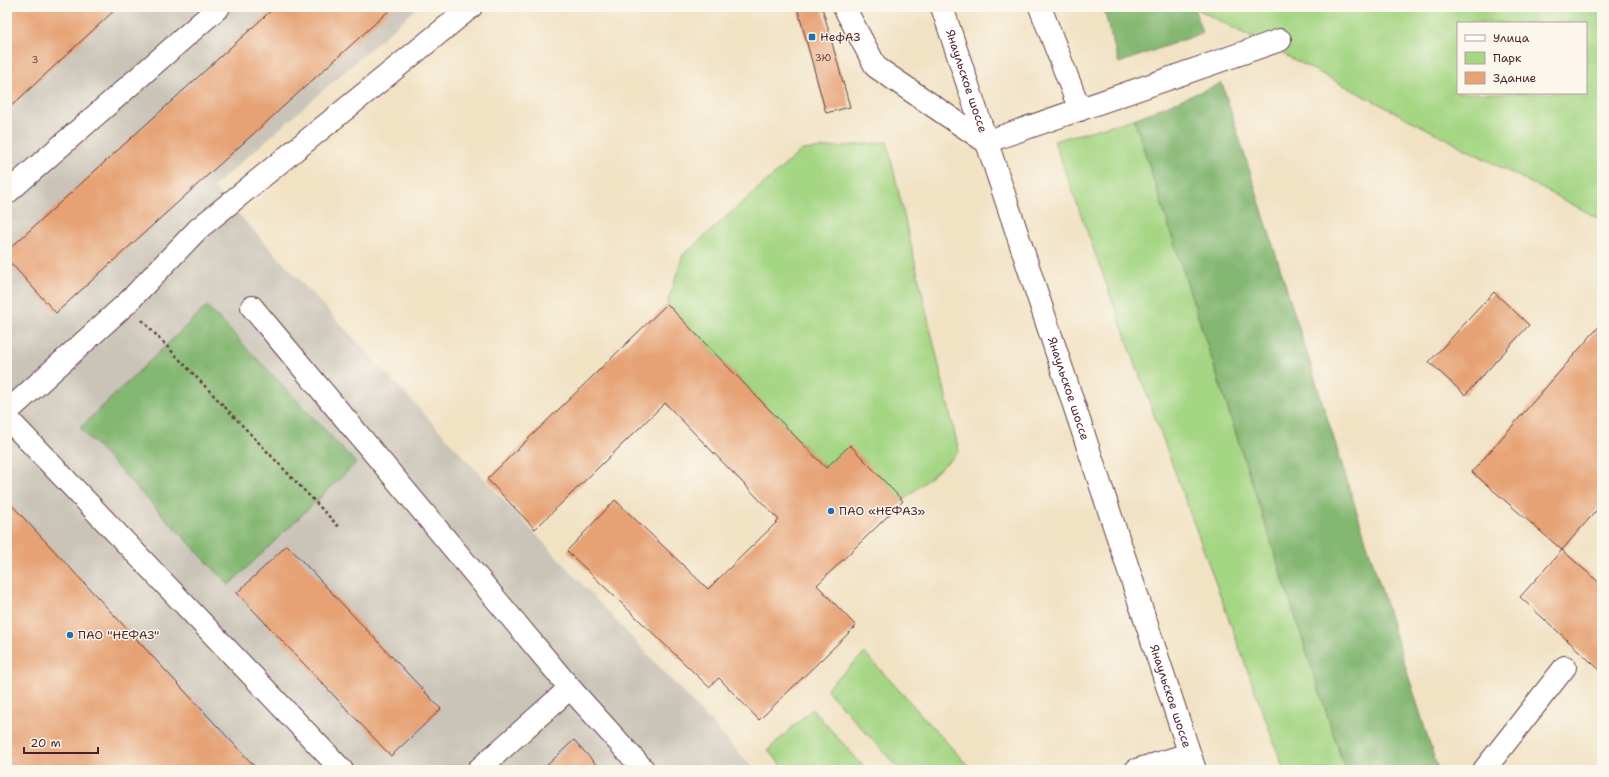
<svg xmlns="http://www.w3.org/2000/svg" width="1609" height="777" font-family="'Shantell Sans',sans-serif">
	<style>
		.industrial { fill: #cac3b8 }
		.green { fill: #a5d684; stroke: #787a58; fill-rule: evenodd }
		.forest { fill: #84b772; stroke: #676b4e }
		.building { fill: #e6a275 }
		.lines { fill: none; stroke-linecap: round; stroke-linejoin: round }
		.minor-casing { stroke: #633c42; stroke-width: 24 }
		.major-casing { stroke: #633c42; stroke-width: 24 }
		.path { stroke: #633c42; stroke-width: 2.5; stroke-dasharray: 3 3; stroke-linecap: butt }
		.minor { stroke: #fff; stroke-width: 22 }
		.major { stroke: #fff; stroke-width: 22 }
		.poi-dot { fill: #1f6fb2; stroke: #fbf7ec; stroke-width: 1.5 }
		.labels { text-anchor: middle; stroke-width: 3; stroke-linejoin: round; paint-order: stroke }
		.number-label { font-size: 10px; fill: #71403e }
		.poi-label { font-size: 12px; fill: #4a1f2b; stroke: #fbf7ec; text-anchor: start }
		.street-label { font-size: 12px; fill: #4a1f2b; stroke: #fbf7ec }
	</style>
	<rect width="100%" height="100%" fill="#fbf7ec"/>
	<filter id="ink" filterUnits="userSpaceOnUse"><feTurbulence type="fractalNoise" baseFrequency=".025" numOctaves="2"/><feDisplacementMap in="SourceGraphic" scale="8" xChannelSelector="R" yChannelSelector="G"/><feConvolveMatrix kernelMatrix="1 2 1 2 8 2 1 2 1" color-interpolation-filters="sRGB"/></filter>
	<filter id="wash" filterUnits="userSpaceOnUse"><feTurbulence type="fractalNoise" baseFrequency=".012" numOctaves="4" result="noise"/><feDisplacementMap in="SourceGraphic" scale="16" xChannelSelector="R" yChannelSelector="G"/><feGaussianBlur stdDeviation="0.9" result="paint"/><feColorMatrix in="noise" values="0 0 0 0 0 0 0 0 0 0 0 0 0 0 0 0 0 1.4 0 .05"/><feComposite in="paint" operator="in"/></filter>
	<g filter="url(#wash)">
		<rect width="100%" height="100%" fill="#f1e2c4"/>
		<!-- industrial -->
		<path class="industrial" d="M7,7h411l-205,180 542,583h-748z"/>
		<!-- green -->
		<path class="green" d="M1193,7h409v213zM1458,23h128v70h-128z
			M1134,119l211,651h-61l-230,-629z
			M887,142l72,310 -56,49 -53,-55 -24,22 -159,-164 16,-49 119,-105z
			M865,653l107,117h-72l-74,-81z
			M812,709l55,61h-81l-18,-20z"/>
		<!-- forest -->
		<path class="forest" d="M1103,7h91l8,26 -83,30z
			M1222,83l216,687h-93l-211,-651z
			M207,306l149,157 -127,122 -149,-157z"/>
		<g id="blocks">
			<!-- building -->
			<path class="building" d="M7,7h111l-111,103z
				M275,7h118l-337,306 -49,-54v-8z
				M797,7h25l28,100 -24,6z
				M1494,292l35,33 -64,70 -36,-33z
				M667,304l159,164 24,-23 53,56 -86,84 39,41 -97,94 -40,-42 -10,9 -142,-136 48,-51 93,89 71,-69 -114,-117 -130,126 -48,-50z
				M1602,323v181l-40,46 40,35v87l-82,-75 42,-47 -90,-78z
				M7,500l251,270h-251z
				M287,545l154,164 -50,47 -154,-163z
				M574,740l27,30h-59z"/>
		</g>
	</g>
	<g filter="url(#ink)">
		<use href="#blocks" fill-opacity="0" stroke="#633c42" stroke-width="1"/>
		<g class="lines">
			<defs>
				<path id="minor" d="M844,7l32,60 110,75 294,-102
					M1040,7l40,103
					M7,193l212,-186
					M252,307l318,381 -92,82
					M7,412l120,-109 71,-74 273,-222
					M7,418l335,352
					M570,688l74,82
					M1136,770l53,-16
					M1484,770l81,-103"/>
				<g id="major">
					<path id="s1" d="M942,7l253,763"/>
				</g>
			</defs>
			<!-- minor casing -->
			<use href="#minor" class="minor-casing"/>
			<!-- major casing -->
			<use href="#major" class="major-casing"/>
			<!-- path -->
			<path class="path" d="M142,320l197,207"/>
			<!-- minor -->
			<use href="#minor" class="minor"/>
			<!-- major -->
			<use href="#major" class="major"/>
		</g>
	</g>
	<!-- markers -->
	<g class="poi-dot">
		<rect x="808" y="33" width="8" height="8" rx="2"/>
		<circle cx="831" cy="511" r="4"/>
		<circle cx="70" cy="635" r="4"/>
	</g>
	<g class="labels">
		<!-- number labels -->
		<g class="number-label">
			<text x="823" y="61">3Ю</text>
			<text x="35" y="63">3</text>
		</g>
		<!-- poi labels -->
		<g class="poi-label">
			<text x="820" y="41">НефАЗ</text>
			<text x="839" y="515">ПАО «НЕФАЗ»</text>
			<text x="78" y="639">ПАО "НЕФАЗ"</text>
		</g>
		<!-- street labels -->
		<g class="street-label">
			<text dy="4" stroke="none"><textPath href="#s1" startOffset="78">Янаульское шоссе</textPath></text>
			<text dy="4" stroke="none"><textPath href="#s1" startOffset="402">Янаульское шоссе</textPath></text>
			<text dy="4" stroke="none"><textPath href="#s1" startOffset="726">Янаульское шоссе</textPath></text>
		</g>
	</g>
	<!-- margin -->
	<rect width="1609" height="777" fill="none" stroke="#fbf7ec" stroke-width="24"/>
	<!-- legend -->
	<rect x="1457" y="22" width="130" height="72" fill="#fbf7ec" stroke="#b4a19f"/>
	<rect x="1465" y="35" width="20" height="6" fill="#ffffff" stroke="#b4a19f"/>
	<text x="1493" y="42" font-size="12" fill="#4a1f2b">Улица</text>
	<rect x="1465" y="52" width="20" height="12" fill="#a5d684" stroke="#b4a19f"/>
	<text x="1493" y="62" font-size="12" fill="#4a1f2b">Парк</text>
	<rect x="1465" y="72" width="20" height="12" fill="#e6a275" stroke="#b4a19f"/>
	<text x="1493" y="82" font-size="12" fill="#4a1f2b">Здание</text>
	<!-- scale -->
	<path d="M24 747v6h74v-6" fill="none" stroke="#4a1f2b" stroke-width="2"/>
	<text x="30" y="747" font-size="12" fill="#4a1f2b" stroke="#fbf7ec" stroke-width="3" paint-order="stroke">20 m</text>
</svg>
